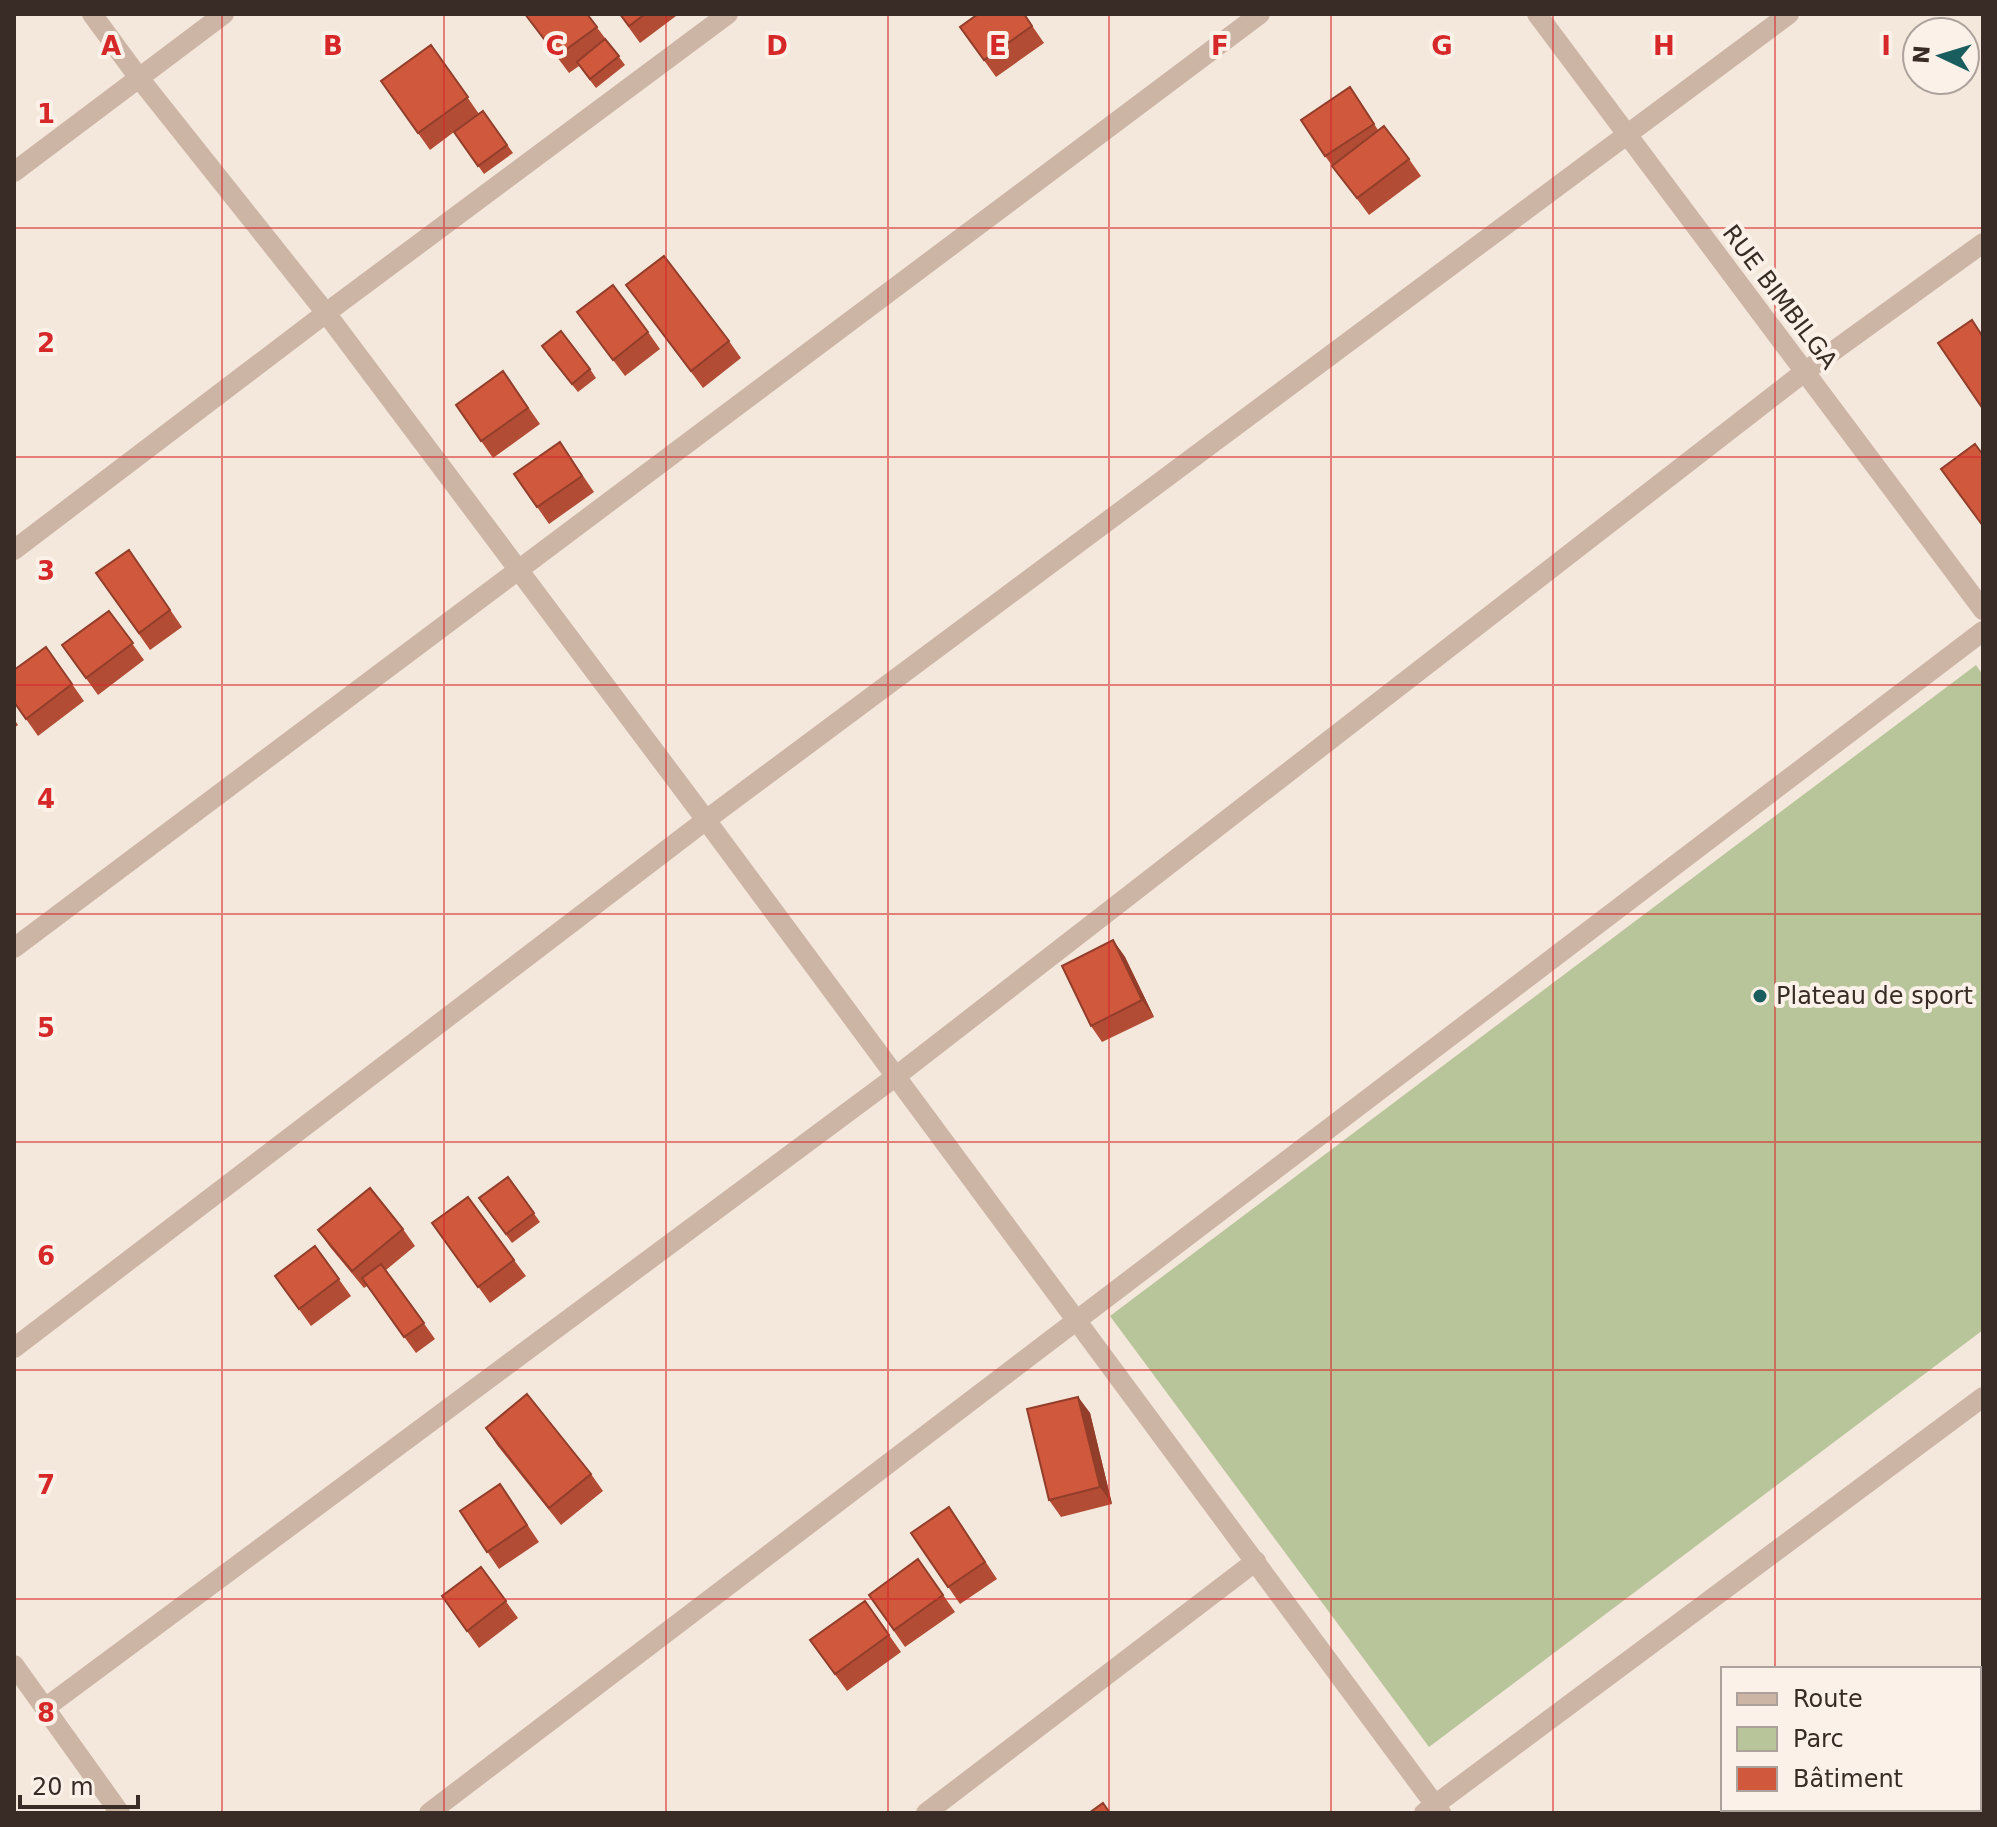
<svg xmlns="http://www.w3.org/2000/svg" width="1997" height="1827" font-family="'DejaVu Sans',sans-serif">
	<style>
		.green { fill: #b8c49a }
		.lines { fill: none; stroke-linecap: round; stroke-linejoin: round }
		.minor { stroke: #cdb5a6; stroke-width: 20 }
		.wall { fill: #b34c34 }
		.shaded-wall { fill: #923e2b }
		.building { fill: #d0583d; stroke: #923e2b; stroke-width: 2 }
		.grid { fill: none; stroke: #d62828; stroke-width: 2; stroke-opacity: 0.55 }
		.poi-dot { fill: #195d5e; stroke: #fbf1e8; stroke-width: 3 }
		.labels { text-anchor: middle; stroke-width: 8; stroke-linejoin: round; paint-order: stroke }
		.street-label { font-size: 24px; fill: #392c27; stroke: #fbf1e8 }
		.poi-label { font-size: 24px; fill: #392c27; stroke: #fbf1e8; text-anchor: start }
		.grid-label { font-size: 26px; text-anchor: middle; font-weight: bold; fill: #d62828; stroke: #fbf1e8; stroke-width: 8; stroke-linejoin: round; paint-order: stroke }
	</style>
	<rect width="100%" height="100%" fill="#f4e7db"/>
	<!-- green -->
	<path class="green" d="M1976,665l7,10v655l-554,417 -319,-431z"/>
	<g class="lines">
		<!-- minor -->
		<path class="minor" d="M92,14l47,64 187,235 380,507 735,993
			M1537,14l446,596
			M14,172l210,-158
			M14,550l312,-237 402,-299
			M14,948l1246,-934
			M14,1348l692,-528 1083,-806
			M14,1665l106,148
			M45,1708l850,-631 908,-704 180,-130
			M1979,1790l4,-3
			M429,1813l1554,-1182
			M926,1813l330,-252
			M1424,1813l559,-416
			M1949,1813l5,-4"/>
	</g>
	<!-- wall -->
	<path class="wall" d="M525,14h62l38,51 -29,23 -17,-22 -10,7z
		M619,14h55l2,2 -36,27z
		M1024,14l20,29 -48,34 -36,-50z
		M431,45l48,69 4,-3 30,42 -29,21 -30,-42 -24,18 -49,-69z
		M1350,87l28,43 31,29 12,17 -52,39 -44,-59z
		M626,285l103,56 12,17 -38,30z
		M577,312l71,20 12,17 -35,27z
		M547,354l43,15 6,9 -18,14z
		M503,371l37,53 -47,34 -37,-53z
		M560,442l34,50 -45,32 -35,-50z
		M129,550l53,77 -32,23 -54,-77z
		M109,611l35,49 -46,35 -36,-50z
		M46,647l38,54 -46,35 -24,-34z
		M14,719l4,6 -4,3z
		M1113,940l12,17 29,60 -52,25 -11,-16z
		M508,1177l32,45 -28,21 -33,-45z
		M432,1223l82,37 12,16 -36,27z
		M403,1229l12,17 -29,24 49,69 -19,14 -49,-67 -3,2 -34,-41 -12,-17z
		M315,1246l36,50 -40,30 -36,-50z
		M1078,1397l12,16 22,91 -51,13 -12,-17z
		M486,1428l105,46 12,17 -42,34 -64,-80z
		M500,1484l39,58 -40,27 -39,-58z
		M949,1507l48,72 -37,25 -49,-71z
		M918,1559l37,53 -50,35 -36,-52z
		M481,1567l37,51 -39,30 -37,-52z
		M889,1635l12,17 -54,39 -37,-51z"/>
	<!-- shaded-wall -->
	<path class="shaded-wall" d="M1113,940l12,17 29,60 -12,-17z
		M1078,1397l12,16 22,91 -12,-17z"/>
	<!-- building -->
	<path class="building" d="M525,14h62l10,13 -40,29z
		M620,14h25l-16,12z
		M978,14h46l8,12 -48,34 -24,-33z
		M605,39l14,17 -29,23 -13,-17z
		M431,45l37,52 -50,36 -37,-52z
		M1350,87l24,37 -49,32 -24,-36z
		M483,111l24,34 -29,21 -24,-34z
		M1384,126l25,33 -52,39 -25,-32z
		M664,256l65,85 -38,30 -65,-86z
		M613,285l35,47 -35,28 -36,-48z
		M1972,320l11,17v72l-45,-66z
		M561,331l29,38 -18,15 -30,-38z
		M503,371l25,37 -47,33 -25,-36z
		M560,442l22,34 -45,31 -23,-33z
		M1975,444l8,11v71l-42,-57z
		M129,550l41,60 -31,23 -43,-60z
		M109,611l24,32 -47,35 -24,-33z
		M46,647l26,37 -46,35 -12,-17v-32z
		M1113,940l29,60 -51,26 -29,-60z
		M508,1177l26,36 -28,21 -27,-36z
		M370,1188l33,41 -51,42 -34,-41z
		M468,1197l46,63 -36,27 -46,-64z
		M315,1246l24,33 -40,30 -24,-33z
		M381,1264l43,59 -20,14 -42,-59z
		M527,1394l64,80 -42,34 -63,-80z
		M1078,1397l22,90 -51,13 -22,-91z
		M500,1484l27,41 -40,27 -27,-41z
		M949,1507l36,55 -37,25 -37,-54z
		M918,1559l25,36 -49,35 -25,-35z
		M481,1567l25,34 -39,30 -25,-35z
		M865,1601l24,34 -54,39 -25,-34z
		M1103,1803l7,10h-21z"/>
	<!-- grid -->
	<path class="grid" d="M222,14v1799M444,14v1799M666,14v1799M888,14v1799M1109,14v1799M1331,14v1799M1553,14v1799M1775,14v1655M14,228h1969M14,457h1969M14,685h1969M14,914h1969M14,1142h1969M14,1370h1969M14,1599h1969M1775,1809v4"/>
	<!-- markers -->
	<circle class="poi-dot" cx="1760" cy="996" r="8"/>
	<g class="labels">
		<!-- street labels -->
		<g class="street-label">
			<text transform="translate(1780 297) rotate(53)" y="8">RUE BIMBILGA</text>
		</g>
		<!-- poi labels -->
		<g class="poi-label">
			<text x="1776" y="1004">Plateau de sport</text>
		</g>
	</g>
	<g class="grid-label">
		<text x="111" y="55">A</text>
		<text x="333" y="55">B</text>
		<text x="555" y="55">C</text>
		<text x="777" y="55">D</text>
		<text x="998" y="55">E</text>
		<text x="1220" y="55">F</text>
		<text x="1442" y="55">G</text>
		<text x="1664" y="55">H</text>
		<text x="1886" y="55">I</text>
		<text x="46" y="123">1</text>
		<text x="46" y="352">2</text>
		<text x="46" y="580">3</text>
		<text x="46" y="808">4</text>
		<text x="46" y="1037">5</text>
		<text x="46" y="1265">6</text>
		<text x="46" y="1494">7</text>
		<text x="46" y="1722">8</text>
	</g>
	<!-- border -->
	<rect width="1997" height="1827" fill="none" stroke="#392c27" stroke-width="32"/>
	<!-- legend -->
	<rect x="1721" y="1667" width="260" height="144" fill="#fbf1e8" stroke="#ada29b" stroke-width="2"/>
	<rect x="1737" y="1693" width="40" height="12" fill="#cdb5a6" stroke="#ada29b" stroke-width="2"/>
	<text x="1793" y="1707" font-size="24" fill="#392c27">Route</text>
	<rect x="1737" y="1727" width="40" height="24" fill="#b8c49a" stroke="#ada29b" stroke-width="2"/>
	<text x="1793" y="1747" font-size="24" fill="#392c27">Parc</text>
	<rect x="1737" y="1767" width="40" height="24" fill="#d0583d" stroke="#ada29b" stroke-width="2"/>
	<text x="1793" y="1787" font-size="24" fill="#392c27">Bâtiment</text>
	<!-- north arrow -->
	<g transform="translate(1941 56) rotate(274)"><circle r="38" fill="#fbf1e8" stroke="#ada29b" stroke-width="2"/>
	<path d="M0-6L14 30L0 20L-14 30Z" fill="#195d5e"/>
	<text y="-12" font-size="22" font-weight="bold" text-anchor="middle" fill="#392c27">N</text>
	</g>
	<!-- scale -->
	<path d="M20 1795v12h118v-12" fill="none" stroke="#392c27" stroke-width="4"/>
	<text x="32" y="1795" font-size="24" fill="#392c27" stroke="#fbf1e8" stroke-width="6" paint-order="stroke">20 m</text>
</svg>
